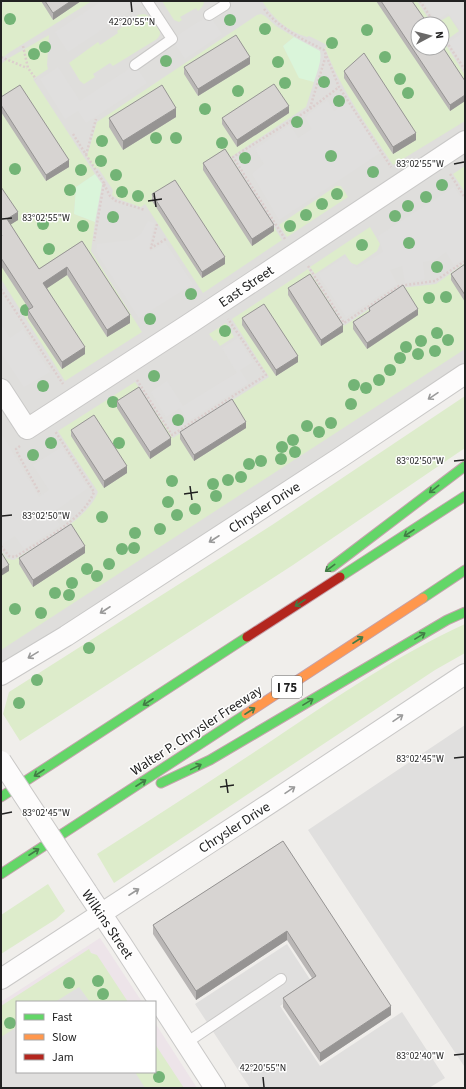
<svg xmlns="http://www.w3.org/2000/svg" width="466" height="1089" font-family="'Source Sans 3',sans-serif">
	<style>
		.residential { fill: #dfdedc; fill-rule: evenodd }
		.industrial { fill: #ede4e9 }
		.grass { fill: #ddeccb }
		.park { fill: #daf5da }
		.parking { fill: #e0dfde }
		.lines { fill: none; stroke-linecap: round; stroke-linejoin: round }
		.lane-casing { stroke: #c9c8c7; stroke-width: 12 }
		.street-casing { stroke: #c9c8c7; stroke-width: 22 }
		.fast-casing { stroke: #c5a2ac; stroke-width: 11 }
		.slow-casing { stroke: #c5a2ac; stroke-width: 11 }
		.jam-casing { stroke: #c5a2ac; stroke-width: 11 }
		.path { stroke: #dccecd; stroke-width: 2.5; stroke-dasharray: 2 2; stroke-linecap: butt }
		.lane { stroke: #fdfcfc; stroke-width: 10 }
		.street { stroke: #fdfcfc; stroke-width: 20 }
		.fast { stroke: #63d668; stroke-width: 9 }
		.slow { stroke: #ff974d; stroke-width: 9 }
		.jam { stroke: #b3261e; stroke-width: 9 }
		.street-bridge-casing { stroke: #c9c8c7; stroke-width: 22; stroke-linecap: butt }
		.street-bridge { stroke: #fdfcfc; stroke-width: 20 }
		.tree { fill: #73b476 }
		.wall { fill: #b9b6b5 }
		.shaded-wall { fill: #969493 }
		.building { fill: #d7d4d2; stroke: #969493 }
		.oneway { stroke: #9a9a9a }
		.oneway2 { stroke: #427c45 }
		.ticks { fill: none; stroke: #222; stroke-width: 1.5 }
		.labels { text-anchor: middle; stroke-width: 3; stroke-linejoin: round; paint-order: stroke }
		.shield { fill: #fff; stroke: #646464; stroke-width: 1 }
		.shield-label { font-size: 13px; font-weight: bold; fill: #222 }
		.street-label { font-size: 14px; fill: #222; stroke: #fff }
		.ticks-label { font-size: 10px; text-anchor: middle; fill: #222; stroke: #fff; stroke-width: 3; stroke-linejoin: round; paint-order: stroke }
	</style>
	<rect width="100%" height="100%" fill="#f0eeeb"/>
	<!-- residential -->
	<path class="residential" d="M1,1h464v364l-464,305zM418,24h24v24h-24z"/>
	<!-- industrial -->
	<path class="industrial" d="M100,938l42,64h-125v70h138v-49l42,65h-196v-86z"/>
	<!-- grass -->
	<path class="grass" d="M3,1h89l-82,51 -9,7v-39z
		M162,1h42c0,5 -3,7 -6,10l-2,-3 -16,9 2,3 -3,2 -5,-2z
		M262,1h155l15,23h-14v24h24v-24h-7l14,-8 10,15 -15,11 21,33v46l-72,44c-24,-37 -52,-75 -68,-117l2,-3 -18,-9 -2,1c-20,-6 -34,-19 -45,-36z
		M144,14c6,1 14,12 16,18 0,4 -1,4 -3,7l-44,27 -3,-3 -17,11 2,3 -11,7 -4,-3 -11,-18 29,-21 2,3 18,-12 -1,-2 21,-16z
		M261,14l4,2 11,10 18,11 -11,9 16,31 15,5 -8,25 -75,50 51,83 -79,53 -58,-89 -4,3 -23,-8 -6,-4 1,-5 -15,-22 -3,2 -8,-14 10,-34 160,-107z
		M49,35l-2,30 1,4 -15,10 62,95 -19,13 -2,27 21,8 -4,29 51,81 -77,49 -64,-102v-215l8,-6z
		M465,166v26l-12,-18z
		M336,186h5l7,11 -61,40 -8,-12z
		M370,227l10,17 -3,7 -20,14 -6,-2 -6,-9 -30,20 -5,-7z
		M465,263v86l-464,301v-99l6,8 7,1c24,-15 74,-40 84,-68l-40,-61 77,-49 38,56 96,-61 -37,-58 76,-50 36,57 57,-38 35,-4z
		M226,323l8,14 -14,9 -4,-6 -2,1 -5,-7z
		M465,396v52l-172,117 -273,176 -17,-27 6,-22 263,-167z
		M465,624v29l-30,17 -321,213 -17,-29c61,-39 123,-79 183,-119 60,-40 119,-81 185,-111z
		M48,884l17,27 -9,8 -55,35v-39z
		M89,949l2,4 6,2 31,47h-111v70h138v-28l29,44h-183v-82z"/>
	<!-- park -->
	<path class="park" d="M294,37l26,14c2,10 -3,21 -6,31l-15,-4 -16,-32z
		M95,174l7,10 -7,38 -21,-8 2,-27z"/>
	<!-- parking -->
	<path class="parking" d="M102,1h43l-77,51 -13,-20z
		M423,1h37l5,7v59l-16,-25 13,-9 -14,-20 -12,8z
		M209,15l13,19 -37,25 -13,-20z
		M135,65l12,18 -61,40 -8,-12 -13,8 -25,-40 18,-12 22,34z
		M327,100l7,11 14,-9 32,51 -101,67 -27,-46 12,-10 -9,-15 35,-24 8,13 14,-9 -7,-12z
		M454,187l11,17v54l-11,7 -8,-13 -11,8 -12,2 2,17 -20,4 -3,-17 -12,4 7,14 -51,33 -28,-43 27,-17 12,11 26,-16 -5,-16z
		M148,221l6,2 -5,25 1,3 4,-1 11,-8 28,42 -54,34 -43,-66 1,-8 35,-4 9,-6z
		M1,324l9,14 13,-9 27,43 -26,15 -23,-34z
		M238,338l15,24 -13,8 8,13 -60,38 -8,-13 -14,9 -15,-25 16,-11 16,25 34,-21 20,-12 -15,-25z
		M3,436l36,61 10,-7 -16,-25 29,-18 26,41 -36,25 8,12 -36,24 -9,-13 -13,8 -1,-2v-105z
		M465,725v340l-1,1 -156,-236z
		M287,944l26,40 -33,22 40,60 82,-54 43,66 -16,10h-179l-55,-84z
		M79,987l11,15h-35z
		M17,1027v45h118l10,16h-144v-51z"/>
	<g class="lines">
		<defs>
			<path id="lane" d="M209,15l16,-10
				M135,65l37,-26 -25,-38
				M186,1043l95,-64"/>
			<path id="street" d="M1,389l26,40 162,-105 276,-183
				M1,675l65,-39 275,-179 124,-83
				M87,892l34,51 94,145
				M1,979l271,-177 193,-128"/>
			<path id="fast" d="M332,567l133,-101
				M340,577l125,-81
				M423,598l42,-28
				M161,783l49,-23 237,-140 18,-8
				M1,797l246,-160
				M1,874l245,-160"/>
			<path id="slow" d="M246,714l177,-116"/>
			<path id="jam" d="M247,637l93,-60"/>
		</defs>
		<!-- lane casing -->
		<use href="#lane" class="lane-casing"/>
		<!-- street casing -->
		<use href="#street" class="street-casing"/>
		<!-- fast casing -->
		<use href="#fast" class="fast-casing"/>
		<!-- slow casing -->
		<use href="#slow" class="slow-casing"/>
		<!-- jam casing -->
		<use href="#jam" class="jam-casing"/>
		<!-- path -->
		<path class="path" d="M420,1l15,23
			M264,9c16,20 38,30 60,41l15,37 52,80
			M442,35l23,35
			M23,46l5,22 8,11
			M1,57l26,11
			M310,108l16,-53
			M73,134l31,49 -10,58
			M86,155l10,-36
			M450,174l15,24
			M104,184l6,12 6,5 29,9
			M157,224l-6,24 15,-9
			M285,239l-52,-82 77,-48 29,-22
			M308,266l36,57 55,-37 36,-5 30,-20
			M1,289l62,95
			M137,380l35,55 94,-60 -38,-56
			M20,446l-4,3 1,3 23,42
			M1,546l8,10 6,1c25,-16 68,-36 79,-65l-39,-61"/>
		<!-- lane -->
		<use href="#lane" class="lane"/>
		<!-- street -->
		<use href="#street" class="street"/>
		<!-- fast -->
		<use href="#fast" class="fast"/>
		<!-- slow -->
		<use href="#slow" class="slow"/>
		<!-- jam -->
		<use href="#jam" class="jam"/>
		<defs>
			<path id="street-bridge" d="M1,761l86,131"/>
		</defs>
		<!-- street-bridge casing -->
		<use href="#street-bridge" class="street-bridge-casing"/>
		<!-- street-bridge -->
		<use href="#street-bridge" class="street-bridge"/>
	</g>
	<!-- trees -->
	<g class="tree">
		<circle cx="10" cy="19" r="6"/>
		<circle cx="230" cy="20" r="6"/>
		<circle cx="265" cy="29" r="6"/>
		<circle cx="367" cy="30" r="6"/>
		<circle cx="332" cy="43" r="6"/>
		<circle cx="45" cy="47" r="6"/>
		<circle cx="34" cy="54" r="6"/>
		<circle cx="385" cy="57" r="6"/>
		<circle cx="166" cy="61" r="6"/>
		<circle cx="278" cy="62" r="6"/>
		<circle cx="400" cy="79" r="6"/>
		<circle cx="324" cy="82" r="6"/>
		<circle cx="285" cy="83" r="6"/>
		<circle cx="238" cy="91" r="6"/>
		<circle cx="408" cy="93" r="6"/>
		<circle cx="339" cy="101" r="6"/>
		<circle cx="205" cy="109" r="6"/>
		<circle cx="297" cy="122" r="6"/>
		<circle cx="156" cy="138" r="6"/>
		<circle cx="176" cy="138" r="6"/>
		<circle cx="102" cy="141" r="6"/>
		<circle cx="222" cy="143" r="6"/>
		<circle cx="331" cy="156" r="6"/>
		<circle cx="245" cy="158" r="6"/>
		<circle cx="101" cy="161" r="6"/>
		<circle cx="15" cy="169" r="6"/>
		<circle cx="81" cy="170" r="6"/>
		<circle cx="373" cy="172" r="6"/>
		<circle cx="116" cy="175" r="6"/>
		<circle cx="442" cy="185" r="6"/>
		<circle cx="70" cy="190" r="6"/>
		<circle cx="122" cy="192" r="6"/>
		<circle cx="337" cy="194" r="6"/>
		<circle cx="138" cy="196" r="6"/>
		<circle cx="426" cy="197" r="6"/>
		<circle cx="322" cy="204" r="6"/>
		<circle cx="408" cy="206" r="6"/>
		<circle cx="306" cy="215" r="6"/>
		<circle cx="395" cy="216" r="6"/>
		<circle cx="113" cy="217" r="6"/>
		<circle cx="43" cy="224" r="6"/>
		<circle cx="83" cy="226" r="6"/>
		<circle cx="290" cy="226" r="6"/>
		<circle cx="409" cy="243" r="6"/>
		<circle cx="362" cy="245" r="6"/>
		<circle cx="49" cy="249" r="6"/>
		<circle cx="437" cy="267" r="6"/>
		<circle cx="191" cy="294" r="6"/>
		<circle cx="446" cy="297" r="6"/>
		<circle cx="429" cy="298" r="6"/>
		<circle cx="26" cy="310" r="6"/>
		<circle cx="150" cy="319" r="6"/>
		<circle cx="225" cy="331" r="6"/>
		<circle cx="437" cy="333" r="6"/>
		<circle cx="448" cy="340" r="6"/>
		<circle cx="421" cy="341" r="6"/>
		<circle cx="406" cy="347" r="6"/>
		<circle cx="435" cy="351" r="6"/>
		<circle cx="418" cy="354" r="6"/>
		<circle cx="400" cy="358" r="6"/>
		<circle cx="390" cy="370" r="6"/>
		<circle cx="154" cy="376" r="6"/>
		<circle cx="379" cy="380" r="6"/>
		<circle cx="354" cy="385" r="6"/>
		<circle cx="43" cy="386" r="6"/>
		<circle cx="366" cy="388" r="6"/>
		<circle cx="113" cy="402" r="6"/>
		<circle cx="351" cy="404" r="6"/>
		<circle cx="178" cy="420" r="6"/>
		<circle cx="331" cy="423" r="6"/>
		<circle cx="307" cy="426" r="6"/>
		<circle cx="319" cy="432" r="6"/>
		<circle cx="293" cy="440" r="6"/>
		<circle cx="51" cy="443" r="6"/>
		<circle cx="119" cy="443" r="6"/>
		<circle cx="282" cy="447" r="6"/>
		<circle cx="295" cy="452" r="6"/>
		<circle cx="33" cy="455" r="6"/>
		<circle cx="281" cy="459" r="6"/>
		<circle cx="261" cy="461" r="6"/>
		<circle cx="249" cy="464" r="6"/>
		<circle cx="241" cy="477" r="6"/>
		<circle cx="228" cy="480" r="6"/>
		<circle cx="172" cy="481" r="6"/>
		<circle cx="213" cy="484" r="6"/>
		<circle cx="216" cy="496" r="6"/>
		<circle cx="168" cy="502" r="6"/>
		<circle cx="195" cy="509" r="6"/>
		<circle cx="177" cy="515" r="6"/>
		<circle cx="102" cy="517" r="6"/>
		<circle cx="160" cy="529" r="6"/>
		<circle cx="135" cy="533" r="6"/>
		<circle cx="134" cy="548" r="6"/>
		<circle cx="122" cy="549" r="6"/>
		<circle cx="109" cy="564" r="6"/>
		<circle cx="87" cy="569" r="6"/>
		<circle cx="97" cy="576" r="6"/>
		<circle cx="72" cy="583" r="6"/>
		<circle cx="55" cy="593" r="6"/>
		<circle cx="69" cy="595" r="6"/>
		<circle cx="15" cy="609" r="6"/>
		<circle cx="41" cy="613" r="6"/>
		<circle cx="89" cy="648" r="6"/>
		<circle cx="37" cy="680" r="6"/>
		<circle cx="19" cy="703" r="6"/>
		<circle cx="98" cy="981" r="6"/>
		<circle cx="69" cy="983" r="6"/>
		<circle cx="103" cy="994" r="6"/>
		<circle cx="10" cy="1023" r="6"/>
		<circle cx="159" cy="1077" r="6"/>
	</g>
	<!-- wall -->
	<path class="wall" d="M41,1h40l-28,19z
		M376,1h36l53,80v20l-15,10z
		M250,64l-52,32 -14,-22v-7z
		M344,71l72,69 -23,14 -49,-76z
		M1,97l68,70 -23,14 -45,-69z
		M289,113l-52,34 -15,-23v-6z
		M176,117l-53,33 -14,-23v-9z
		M203,163l71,68 -22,15 -49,-76z
		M464,173h1v8l-1,-1z
		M1,187l17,33 -8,4 29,45 43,-28 48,82 -23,14 -40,-62 -20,13 38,66 -23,15 -34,-51v-8l1,-1 -28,-43z
		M152,194l73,70 -23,14 -50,-77z
		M465,264v38l-14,-22v-6z
		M288,288l55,44 -22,14 -33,-51z
		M369,308l49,7 -51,34 -14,-20v-7l16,-10z
		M242,318l56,44 -22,14 -34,-51z
		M117,401l54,44 -21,14 -33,-51z
		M246,428l-52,33 -14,-22v-7z
		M71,430l56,43 -23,15 -33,-52z
		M85,553l-52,34 -14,-23v-6z
		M283,841l108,174 -71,47 -37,-55v-9l29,-20 -25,-38 -91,60 -43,-66v-9z"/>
	<!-- shaded-wall -->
	<path class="shaded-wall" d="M71,1h10l-28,19v-7z
		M250,57v7l-52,32v-7z
		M465,95v6l-15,10v-6z
		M289,106v7l-52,34v-7z
		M176,108v9l-53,33v-9z
		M416,133v7l-23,14v-7z
		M69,160v7l-23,14v-6z
		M18,212v8l-11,7v-8z
		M274,225v6l-22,15v-7z
		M225,257v7l-23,14v-6z
		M67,267v8l-24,16v-8z
		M418,309v6l-51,34v-6z
		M130,315v8l-23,14v-7z
		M343,325v7l-22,14v-6z
		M85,347v7l-23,15v-7z
		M298,356v6l-22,14v-6z
		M246,422v6l-52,33v-6z
		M171,438v7l-21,14v-7z
		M127,466v7l-23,15v-7z
		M85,546v7l-52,34v-7z
		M9,565v6l-8,5v-6z
		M287,931v9l-91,60v-9z
		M391,1006v9l-71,47v-9z"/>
	<!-- building -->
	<path class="building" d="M45,1h26l-18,12z
		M381,1h31l16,23h-10v24h24v-2l23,35v14l-15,10z
		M236,35l14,22 -52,32 -14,-22z
		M364,53l52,80 -23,14 -49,-76z
		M274,84l15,22 -52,34 -15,-22z
		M20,85l49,75 -23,15 -45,-70v-8z
		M162,85l14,23 -53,33 -14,-23z
		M225,149l49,76 -22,14 -49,-76z
		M175,180l50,77 -23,15 -50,-78z
		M1,187l17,25 -11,7 32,50 43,-28 48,74 -23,15 -40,-63 -24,16 42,64 -23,15 -34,-52 5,-3 -32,-49v-21l1,-1 -1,-2z
		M465,264v31l-14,-21z
		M310,274l33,51 -22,15 -33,-52z
		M403,285l15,24 -51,34 -14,-21 17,-11 -1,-3z
		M264,304l34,52 -22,14 -34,-52z
		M139,387l32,51 -21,14 -33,-51z
		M232,399l14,23 -52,33 -14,-23z
		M94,415l33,51 -23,15 -33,-51z
		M71,524l14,22 -52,34 -14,-22z
		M1,552l8,13 -8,5z
		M283,841l108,165 -71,47 -37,-55 33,-22 -29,-45 -91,60 -43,-66z"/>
	<!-- one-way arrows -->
	<defs><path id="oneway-shaft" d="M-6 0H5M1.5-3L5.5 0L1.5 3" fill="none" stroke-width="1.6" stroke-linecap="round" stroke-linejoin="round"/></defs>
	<g class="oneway">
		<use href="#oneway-shaft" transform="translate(433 396) rotate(146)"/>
		<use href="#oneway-shaft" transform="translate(214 539) rotate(147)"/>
		<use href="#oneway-shaft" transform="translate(105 610) rotate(147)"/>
		<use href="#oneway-shaft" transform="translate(33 655) rotate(149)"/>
		<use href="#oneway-shaft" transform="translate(398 718) rotate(-34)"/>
		<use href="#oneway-shaft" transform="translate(290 790) rotate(-34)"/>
		<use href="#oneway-shaft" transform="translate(134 892) rotate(-33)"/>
	</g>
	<g class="oneway2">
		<use href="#oneway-shaft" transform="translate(434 489) rotate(142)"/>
		<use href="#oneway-shaft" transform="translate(409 533) rotate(147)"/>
		<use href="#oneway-shaft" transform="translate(330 568) rotate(143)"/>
		<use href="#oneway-shaft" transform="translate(300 603) rotate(147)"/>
		<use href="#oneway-shaft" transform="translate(420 636) rotate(-31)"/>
		<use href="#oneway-shaft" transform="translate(358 640) rotate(-33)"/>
		<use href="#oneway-shaft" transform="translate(148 702) rotate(147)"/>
		<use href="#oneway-shaft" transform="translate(308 702) rotate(-31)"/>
		<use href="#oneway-shaft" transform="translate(250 711) rotate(-33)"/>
		<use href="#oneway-shaft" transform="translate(196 767) rotate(-26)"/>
		<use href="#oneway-shaft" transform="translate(39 773) rotate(147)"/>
		<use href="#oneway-shaft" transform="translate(141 783) rotate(-33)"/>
		<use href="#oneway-shaft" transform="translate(34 852) rotate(-33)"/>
	</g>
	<!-- ticks -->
	<path class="ticks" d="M131,2l1,10M454,164l10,-2M154,193l2,14M148,201l14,-2M2,219l10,-1M454,461l10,-1M190,486l2,14M184,494l14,-2M2,516l10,-1M454,758l10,-1M226,779l2,14M220,787l14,-2M2,814l10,-2M454,1055l10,-1M263,1077l1,10"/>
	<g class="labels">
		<!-- shield labels -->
		<rect class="shield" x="272" y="676" width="30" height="22" rx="3"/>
		<g class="shield-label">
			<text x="287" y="692">I 75</text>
		</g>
		<!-- street labels -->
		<g class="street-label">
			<text transform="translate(246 286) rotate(-34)" y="5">East Street</text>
			<text transform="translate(264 507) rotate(-33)" y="5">Chrysler Drive</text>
			<text transform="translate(196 730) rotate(-33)" y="5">Walter P. Chrysler Freeway</text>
			<text transform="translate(234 827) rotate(-33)" y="5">Chrysler Drive</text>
			<text transform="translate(108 924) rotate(56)" y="5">Wilkins Street</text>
		</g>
	</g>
	<g class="ticks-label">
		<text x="132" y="25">42°20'55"N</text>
		<text x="420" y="167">83°02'55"W</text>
		<text x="46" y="221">83°02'55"W</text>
		<text x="420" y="464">83°02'50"W</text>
		<text x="46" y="519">83°02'50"W</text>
		<text x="420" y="762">83°02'45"W</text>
		<text x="46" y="816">83°02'45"W</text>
		<text x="420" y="1059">83°02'40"W</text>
		<text x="263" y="1071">42°20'55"N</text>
	</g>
	<!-- border -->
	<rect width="466" height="1089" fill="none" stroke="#222222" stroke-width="4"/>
	<!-- legend -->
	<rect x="16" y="1001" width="140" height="72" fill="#ffffff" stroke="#a7a7a7"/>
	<rect x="24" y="1014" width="20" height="6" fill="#63d668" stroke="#a7a7a7"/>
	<text x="52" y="1021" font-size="12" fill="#222222">Fast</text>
	<rect x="24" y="1034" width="20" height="6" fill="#ff974d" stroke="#a7a7a7"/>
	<text x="52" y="1041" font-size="12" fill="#222222">Slow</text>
	<rect x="24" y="1054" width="20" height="6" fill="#b3261e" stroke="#a7a7a7"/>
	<text x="52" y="1061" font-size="12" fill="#222222">Jam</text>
	<!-- north arrow -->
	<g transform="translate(430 36) rotate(83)"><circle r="19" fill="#ffffff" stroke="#a7a7a7"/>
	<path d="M0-3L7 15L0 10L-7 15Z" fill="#6a6968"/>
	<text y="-6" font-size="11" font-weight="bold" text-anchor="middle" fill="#222222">N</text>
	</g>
</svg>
